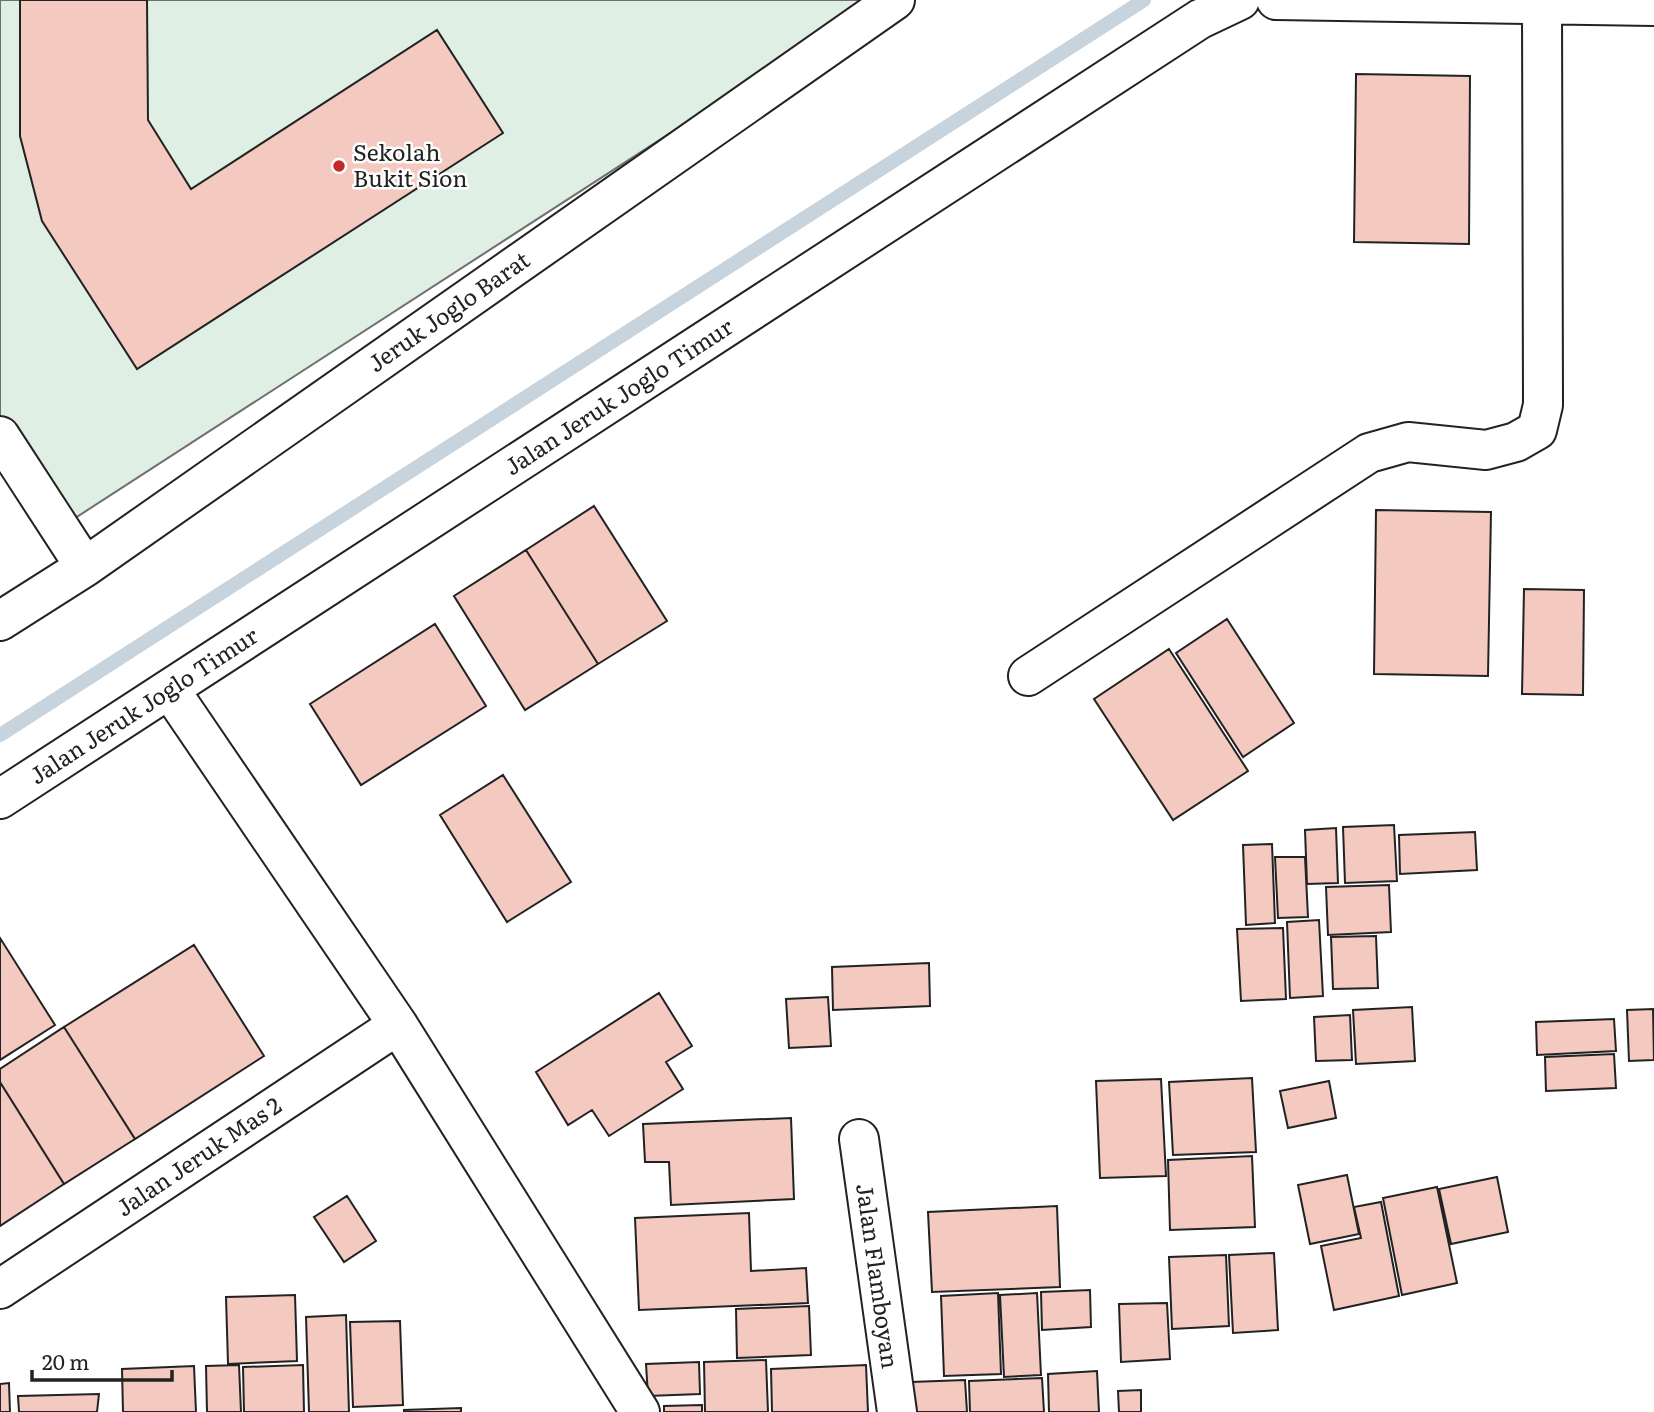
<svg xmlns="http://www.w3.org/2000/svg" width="1654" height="1412" font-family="Literata,serif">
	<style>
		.green { fill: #e0efe3; stroke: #6f6f6f; stroke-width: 2 }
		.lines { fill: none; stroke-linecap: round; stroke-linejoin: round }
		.stream { stroke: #c7d3dd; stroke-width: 14 }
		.building { fill: #f3c9c0; stroke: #222; stroke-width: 2 }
		.minor-casing { stroke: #222; stroke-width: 42 }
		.minor { stroke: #fff; stroke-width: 38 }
		.poi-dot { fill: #c62828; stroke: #fff; stroke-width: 2.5 }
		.labels { text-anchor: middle; stroke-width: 5; stroke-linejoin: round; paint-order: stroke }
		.poi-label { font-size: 23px; fill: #222; stroke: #fff; text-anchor: start }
		.street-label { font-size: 23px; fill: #222; stroke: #fff }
	</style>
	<rect width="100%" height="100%" fill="#fff"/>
	<!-- green -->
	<path class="green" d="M0,0h876l-824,533 -52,-86z"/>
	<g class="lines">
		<!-- stream -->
		<path class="stream" d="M0,735l1144,-735"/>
	</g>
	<!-- building -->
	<path class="building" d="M20,0h127l1,120 43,69 246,-159 66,103 -366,236 -95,-148 -22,-85z
		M1356,74l114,2 -1,168 -115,-2z
		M594,506l73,115 -69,43 -72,-114z
		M1376,510l115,2 -3,164 -114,-2z
		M526,550l72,114 -73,46 -71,-114z
		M1524,589l60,1 -1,105 -61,-1z
		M1227,619l67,104 -51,34 -67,-104z
		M435,624l51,82 -125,79 -51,-81z
		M1169,649l79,122 -75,49 -79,-121z
		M503,775l68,107 -64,40 -67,-107z
		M1394,825l3,56 -52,2 -2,-56z
		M1336,828l2,55 -31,1 -2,-54z
		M1475,832l2,38 -77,4 -1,-39z
		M1272,844l3,79 -29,2 -3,-80z
		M1275,857h30l3,60 -30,1z
		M1389,885l2,47 -63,3 -2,-48z
		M1319,920l4,76 -33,2 -3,-76z
		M1283,928l3,71 -45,2 -4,-72z
		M1376,936l2,52 -45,1 -2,-52z
		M0,938l55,87 -55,35z
		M194,945l70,111 -129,83 -71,-112z
		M929,963l1,43 -97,4 -1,-43z
		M659,993l33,53 -26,16 17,27 -74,47 -17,-26 -24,15 -32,-53z
		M828,997l3,49 -42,2 -3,-49z
		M1412,1007l3,54 -59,3 -3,-54z
		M1653,1009l1,51 -25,1 -2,-51z
		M1350,1015l2,45 -36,1 -2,-44z
		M1614,1019l2,32 -79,4 -1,-33z
		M64,1027l71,112 -71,45 -64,-102v-13z
		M1614,1054l2,34 -70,3 -1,-34z
		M1252,1078l4,74 -83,3 -4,-73z
		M1161,1079l5,97 -66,2 -4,-97z
		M1329,1081l7,37 -48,10 -8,-37z
		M0,1082l64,102 -64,42z
		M791,1118l3,81 -123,6 -2,-43h-24l-2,-38z
		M1252,1156l3,71 -85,3 -2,-70z
		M1347,1175l12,59 -49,10 -12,-59z
		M1497,1177l11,55 -57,12 -12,-55z
		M1437,1187l20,96 -55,12 -19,-97z
		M347,1196l29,45 -32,21 -30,-45z
		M1381,1202l18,94 -65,14 -13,-64 40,-8 -7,-31z
		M1057,1206l3,81 -128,5 -4,-80z
		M749,1213l2,58 55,-3 2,35 -169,7 -4,-92z
		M1274,1253l4,77 -45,3 -4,-78z
		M1226,1255l3,71 -57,3 -3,-72z
		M1090,1290l1,37 -49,3 -1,-38z
		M998,1293l3,81 -57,2 -3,-80z
		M1037,1293l4,82 -37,2 -4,-82z
		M295,1295l2,66 -69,3 -2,-67z
		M1167,1303l3,56 -49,3 -2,-58z
		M809,1306l2,49 -74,3 -1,-49z
		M346,1315l3,97h-40l-3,-95z
		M400,1321l3,84 -50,2 -3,-85z
		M766,1360l2,52h-63l-1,-50z
		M699,1362l1,32 -52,2 -2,-32z
		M239,1365l2,47h-34l-1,-46z
		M303,1365l1,47h-60l-1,-45z
		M866,1365l2,47h-96l-1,-43z
		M194,1366l2,46h-73l-1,-43z
		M1097,1371l2,41h-50l-1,-38z
		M1042,1378l2,34h-74l-1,-31z
		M965,1380l2,32h-55l-1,-30z
		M9,1383l1,29h-10v-28z
		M1141,1390v22h-22l-1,-21z
		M99,1394l-2,18h-78l-1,-16z
		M702,1405v7h-38v-6z
		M461,1408v4h-57v-2z"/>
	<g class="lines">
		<defs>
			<path id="minor" d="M1276,0l378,6
				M0,436l85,131
				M0,621l85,-54 810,-567
				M1028,676l341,-223 39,-11 78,8 30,-8 21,-12 6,-25 -1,-400
				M170,690l228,335 242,387
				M0,799l1200,-780 40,-19
				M859,1139l38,273
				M0,1289l398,-264"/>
		</defs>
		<!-- minor casing -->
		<use href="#minor" class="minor-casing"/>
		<!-- minor -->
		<use href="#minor" class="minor"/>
	</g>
	<!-- markers -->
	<circle class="poi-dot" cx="339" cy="166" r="7"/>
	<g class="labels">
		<!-- poi labels -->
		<g class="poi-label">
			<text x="353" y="161">Sekolah<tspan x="353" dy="26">Bukit Sion</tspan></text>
		</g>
		<!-- street labels -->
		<g class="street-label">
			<text transform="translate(449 312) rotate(-35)" y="8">Jeruk Joglo Barat</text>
			<text transform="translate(619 397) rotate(-33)" y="8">Jalan Jeruk Joglo Timur</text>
			<text transform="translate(144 706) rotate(-33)" y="8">Jalan Jeruk Joglo Timur</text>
			<text transform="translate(199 1157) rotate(-34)" y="8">Jalan Jeruk Mas 2</text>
			<text transform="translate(877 1276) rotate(82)" y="8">Jalan Flamboyan</text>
		</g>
	</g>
	<!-- scale -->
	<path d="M32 1370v10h140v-10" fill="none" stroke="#222222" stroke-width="3.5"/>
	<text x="42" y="1370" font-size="21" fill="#222222" stroke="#ffffff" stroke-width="5" paint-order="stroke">20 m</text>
</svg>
